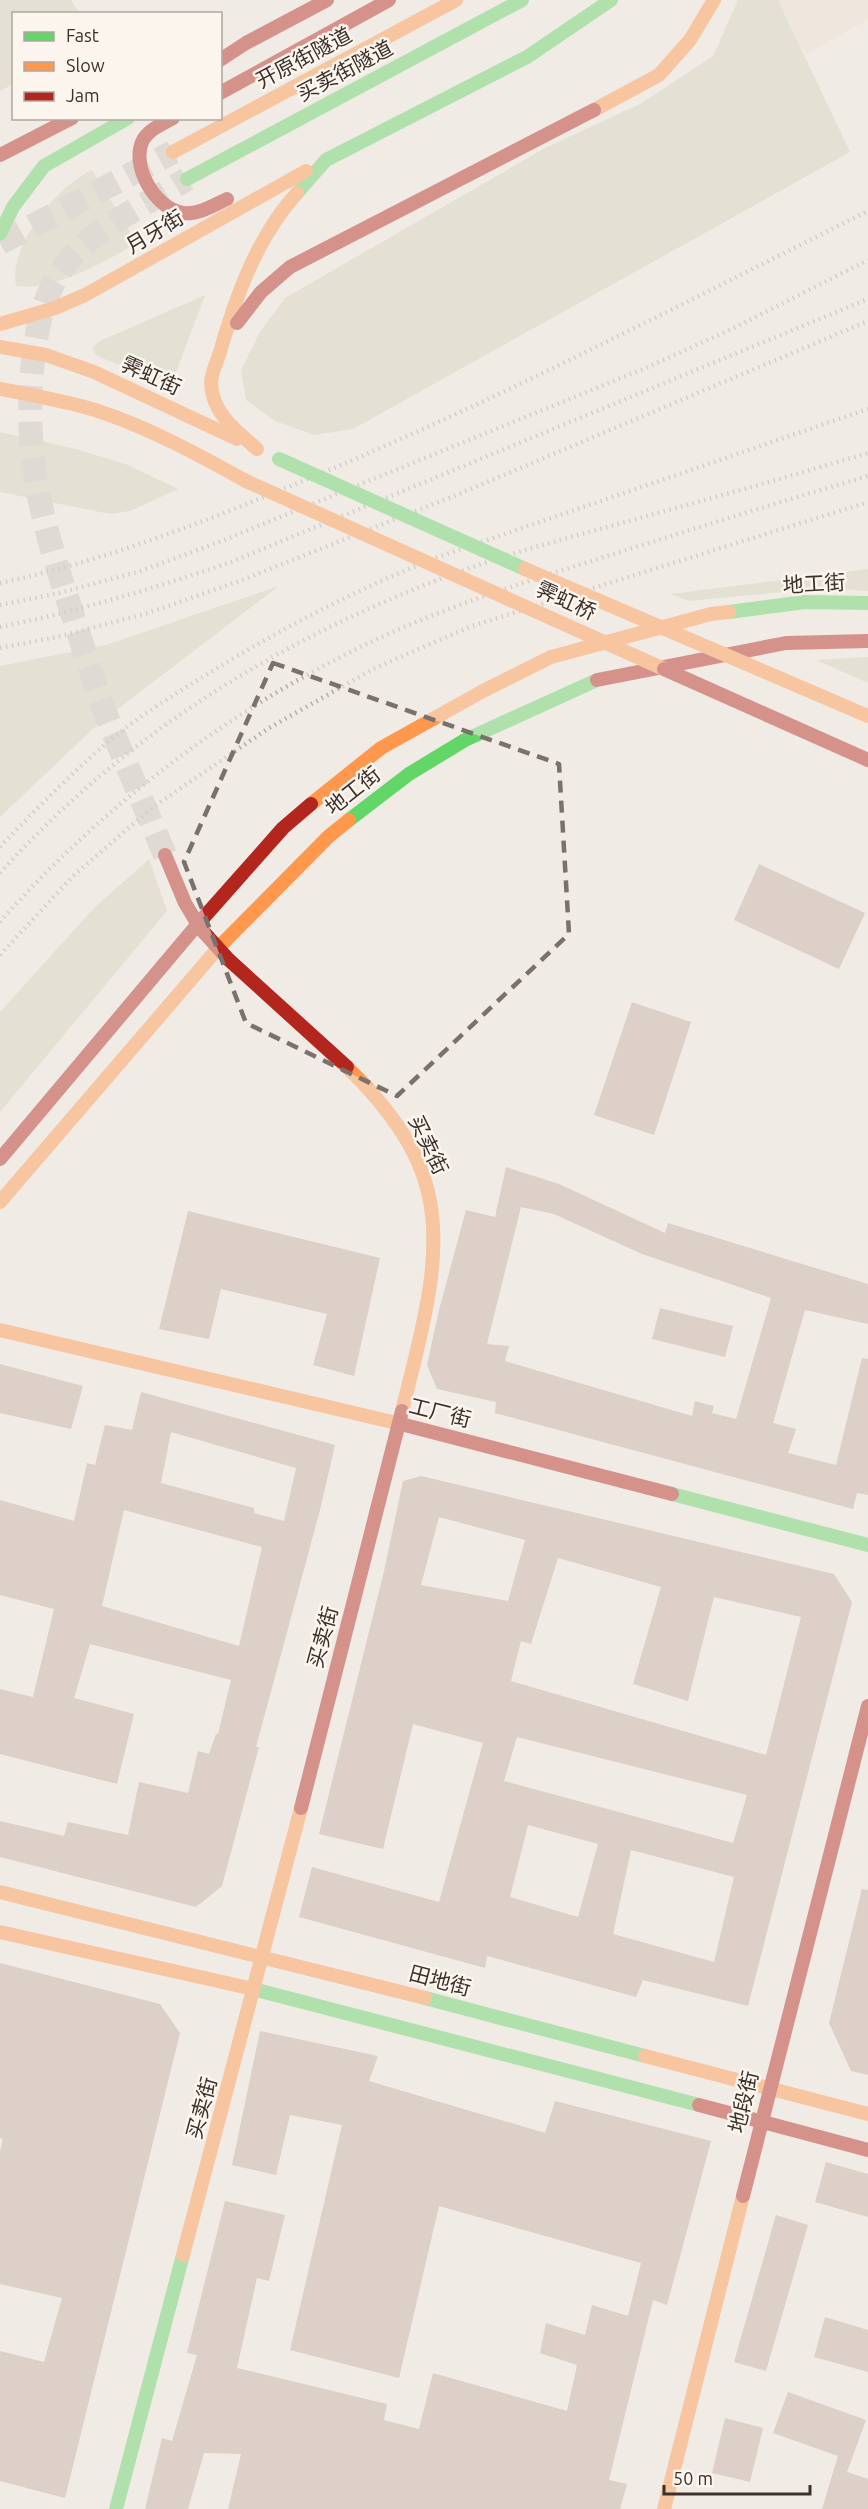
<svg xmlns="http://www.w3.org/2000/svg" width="868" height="2509" font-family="Ubuntu,'Noto Sans SC',sans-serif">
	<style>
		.green { fill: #d1d6bf }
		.plaza { fill: #eee3d5 }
		.building { fill: #c3afa7; fill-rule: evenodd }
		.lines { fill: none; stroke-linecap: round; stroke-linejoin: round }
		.secondary-tunnel { stroke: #ccc6c0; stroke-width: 24; stroke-dasharray: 24 12; stroke-linecap: butt }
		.fast { stroke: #63d668; stroke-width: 14 }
		.slow { stroke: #ff974d; stroke-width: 14 }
		.jam { stroke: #b3261e; stroke-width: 14 }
		.rail { stroke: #b1aca8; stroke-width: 4.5; stroke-dasharray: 1.5 4.5; stroke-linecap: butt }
		.fast-bridge { stroke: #63d668; stroke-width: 14 }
		.slow-bridge { stroke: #ff974d; stroke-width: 14 }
		.jam-bridge { stroke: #b3261e; stroke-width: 14 }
		.marked { fill: none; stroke: #7a716c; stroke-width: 4.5; stroke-dasharray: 12 8; stroke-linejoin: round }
		.labels { text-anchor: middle; stroke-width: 5; stroke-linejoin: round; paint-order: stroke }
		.street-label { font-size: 21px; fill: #3b302b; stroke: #fbf5ee }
	</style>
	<rect width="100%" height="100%" fill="#f0ebe5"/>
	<!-- green -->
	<path class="green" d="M0,0h71l8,13 -65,1 -1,70 -13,7z
		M738,0h40l72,152 -497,277 -39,6 -39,-14 -29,-21 -5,-30 19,-38 25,-34 260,-150 95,-44 73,-48z
		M92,170l40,65 3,9c-30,18 -84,48 -119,42 -8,-41 41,-100 76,-116z
		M205,295l-34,91 -74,-30 -5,-7 6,-7z
		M0,432l76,17 52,16 50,24 -48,22 -20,3 -110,-22z
		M868,569v22l-44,-3 -135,13 -19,-7z
		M279,586l-181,138 -98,93v-151l106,-21z
		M868,657v26l-52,-23z
		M149,859l18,52 -167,201v-100l94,-104z"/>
	<!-- plaza -->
	<path class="plaza" d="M778,0h90v20l-63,35z"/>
	<!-- building -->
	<path class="building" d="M759,864l106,49 -26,56 -105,-49z
		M632,1002l59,20 -37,113 -60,-20z
		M506,1167l53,17 106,49 3,-10 200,61v40l-63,-14 -32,113 23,6 -8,24 48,12 26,-107 6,1v136l-11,-2 -4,16 -358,-96 1,-11 -59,-13 -10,-24 12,-55 27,-100 29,7zM521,1207l33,7 88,40 129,44 -35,121 -24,-6 2,-7 -19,-5 -3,15 -187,-55 4,-15 -22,-2z
		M188,1211l192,47 -26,118 -41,-11 14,-51 -106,-25 -12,50 -50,-10z
		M660,1308l73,18 -8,31 -73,-18z
		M0,1364l83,22 -12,43 -71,-16z
		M141,1392l194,53 -15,65 -64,237h3l-37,139 -26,21 -196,-50v-36l64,15 4,-14 60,13 11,-53 49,11 10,-42 11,3 7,-20h2l13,-54 -141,-36 -16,54 60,16 -17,70 -117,-30v-65l33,8 21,-88 -54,-14v-95l74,21 13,-58 8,2 10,-40 27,5zM171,1432l125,36 -12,53 -30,-8v-5l-93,-25zM124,1510l138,37 -23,99 -137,-40z
		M421,1476l413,98 18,28 -104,404 -105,-26 -7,17 -149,-41 -2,12 -186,-51 13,-50 127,35 44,-159 -70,-19 -30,125 -64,-15 65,-263 19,-90zM439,1517l86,23 -17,61 -87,-16zM558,1558l103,29 -28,97 55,17 26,-104 87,20 -35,138 -255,-74 10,-40 10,3zM517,1737l230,58 -14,48 -229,-62zM528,1825l70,19 -20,73 -68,-20zM631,1850l103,27 -20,85 -101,-28z
		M862,1889l6,1v185l-17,-4 -22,-48z
		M0,1963l160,41 20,29 -115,465 -65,-17v-130l44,11 18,-64 -62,-14v-132l3,-13 -3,-1z
		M260,2031l118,25 -9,25 176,52 10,-32 156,40 -44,164 -14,-5 -44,180 18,4 -7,25h-392l13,-55 -37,-1 -16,56h-43l17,-71 10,3 25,-86 -10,-2 38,-152 60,14 -16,66 -12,-3 -20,90 150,36 -3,16 35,9 14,-56 134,38 10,-46 -37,-12 6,-30 39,12 7,-30 36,11 13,-53 -202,-57 -40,172 -109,-28 52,-225 -52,-10 -14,60 -44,-10z
		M826,2162l42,12v43l-53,-15z
		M776,2215l32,10 -42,146 -32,-9z
		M825,2317l43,13v42l-54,-15z
		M788,2392l78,28 -19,52 21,7v30h-46l16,-53 -65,-23z
		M725,2418l38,10 -13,54 -38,-9z"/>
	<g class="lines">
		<!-- secondary-tunnel -->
		<path class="secondary-tunnel" d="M0,243l173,-91
			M165,855c-21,-50 -43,-100 -63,-150 -10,-29 -19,-58 -28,-86 -31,-94 -53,-165 -40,-266 4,-32 13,-67 34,-92 24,-31 85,-61 119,-82"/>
		<!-- fast -->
		<path class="fast" d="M187,179l335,-179
			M297,193l29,-33 201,-103 84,-57
			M0,234l13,-27 31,-41 84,-48
			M729,612l76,-10 63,1
			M349,820l60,-46 56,-34 132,-60
			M672,1494l196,51
			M249,1988l450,117
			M425,1998l220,58
			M116,2509l67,-254"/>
		<!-- slow -->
		<path class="slow" d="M594,110l65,-35 31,-35 24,-40
			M173,152l283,-152
			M0,324l55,-16 30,-13 221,-124
			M0,347l46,8 48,17 143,67
			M0,389c32,6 64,12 95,21 53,17 102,44 151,71
			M257,449c-20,-18 -45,-35 -46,-66 0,-9 6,-21 9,-31 16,-56 37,-115 77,-159
			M311,804l70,-56 102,-57 68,-34 160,-43 18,-2
			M347,1067c35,34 70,76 81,125 17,68 -10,152 -26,219
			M0,1202l219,-255 110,-111 20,-16
			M0,1330l401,94
			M0,1892l425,106
			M0,1932l249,56
			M645,2056l223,58
			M183,2255l118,-447
			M664,2509l79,-313"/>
		<!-- jam -->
		<path class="jam" d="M220,60l26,-17 81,-43
			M220,93l169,-93
			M173,118c-10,6 -24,11 -30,22 -13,25 12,69 40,73 15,2 31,-8 44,-14
			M0,155l72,-37
			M237,323l24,-31 29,-25 304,-157
			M597,680l189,-37 82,-2
			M165,855l20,48 15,25 28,31 119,108
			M0,1159l197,-234 86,-97 28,-24
			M401,1424l271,70
			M301,1808l101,-397
			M699,2105l169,45
			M743,2196l125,-490"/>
		<!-- rail -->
		<path class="rail" d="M0,583c108,-23 209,-63 310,-105 191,-79 373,-175 558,-267
			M0,605l55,-11 83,-22 81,-30 429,-175 86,-39 134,-68
			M0,627c79,-16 155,-39 231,-65l637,-263
			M0,648l57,-11 91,-24 94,-33 212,-84 414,-175
			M0,847c32,-34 66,-68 101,-99 32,-28 69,-51 105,-73 74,-46 151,-86 232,-118l430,-148
			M0,873c126,-140 281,-235 456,-300 59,-22 120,-37 180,-54 77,-21 155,-43 232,-66
			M0,922c107,-122 246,-225 395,-291 73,-32 149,-55 225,-79 83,-26 165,-52 248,-76
			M0,955l73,-79 80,-69 116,-79 106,-60 97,-42 396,-124"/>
		<!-- fast-bridge -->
		<path class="fast-bridge" d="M279,459l246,110"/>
		<!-- slow-bridge -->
		<path class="slow-bridge" d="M246,481l418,188
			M525,569l343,147"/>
		<!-- jam-bridge -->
		<path class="jam-bridge" d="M664,669l204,91"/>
	</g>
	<!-- marked area -->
	<path d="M0 0H868V2509H0ZM273,663l286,101 10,170 -172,162 -151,-73 -62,-161z" fill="#f0ebe5" fill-opacity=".55" fill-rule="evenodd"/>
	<path class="marked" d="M273,663l286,101 10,170 -172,162 -151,-73 -62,-161z"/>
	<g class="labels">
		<!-- street labels -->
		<g class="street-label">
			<text transform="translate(304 58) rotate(-28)" y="7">开原街隧道</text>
			<text transform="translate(345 71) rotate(-28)" y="7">买卖街隧道</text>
			<text transform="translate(155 232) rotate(-31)" y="7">月牙街</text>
			<text transform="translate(151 376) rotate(24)" y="7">霁虹街</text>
			<text transform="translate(814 584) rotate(-3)" y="7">地工街</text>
			<text transform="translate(566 601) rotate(24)" y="7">霁虹桥</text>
			<text transform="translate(353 791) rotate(-38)" y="7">地工街</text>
			<text transform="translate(428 1145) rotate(64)" y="7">买卖街</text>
			<text transform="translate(440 1413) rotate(14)" y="7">工厂街</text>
			<text transform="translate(323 1637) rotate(-75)" y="7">买卖街</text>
			<text transform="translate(440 1981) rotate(15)" y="7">田地街</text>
			<text transform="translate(744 2102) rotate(-76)" y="7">地段街</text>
			<text transform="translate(202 2108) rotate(-75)" y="7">买卖街</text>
		</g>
	</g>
	<!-- legend -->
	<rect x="12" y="12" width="210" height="108" fill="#fbf5ee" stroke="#aea6a0" stroke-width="1.5"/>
	<rect x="24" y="32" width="30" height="9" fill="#63d668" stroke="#aea6a0" stroke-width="1.5"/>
	<text x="66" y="42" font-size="18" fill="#3b302b">Fast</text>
	<rect x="24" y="62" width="30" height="9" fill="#ff974d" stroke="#aea6a0" stroke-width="1.5"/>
	<text x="66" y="72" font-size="18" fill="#3b302b">Slow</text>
	<rect x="24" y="92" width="30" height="9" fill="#b3261e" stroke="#aea6a0" stroke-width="1.5"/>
	<text x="66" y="102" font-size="18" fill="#3b302b">Jam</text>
	<!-- scale -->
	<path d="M664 2485v9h146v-9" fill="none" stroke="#3b302b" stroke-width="3"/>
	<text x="673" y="2485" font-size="18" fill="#3b302b" stroke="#fbf5ee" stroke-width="4.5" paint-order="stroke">50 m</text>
</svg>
